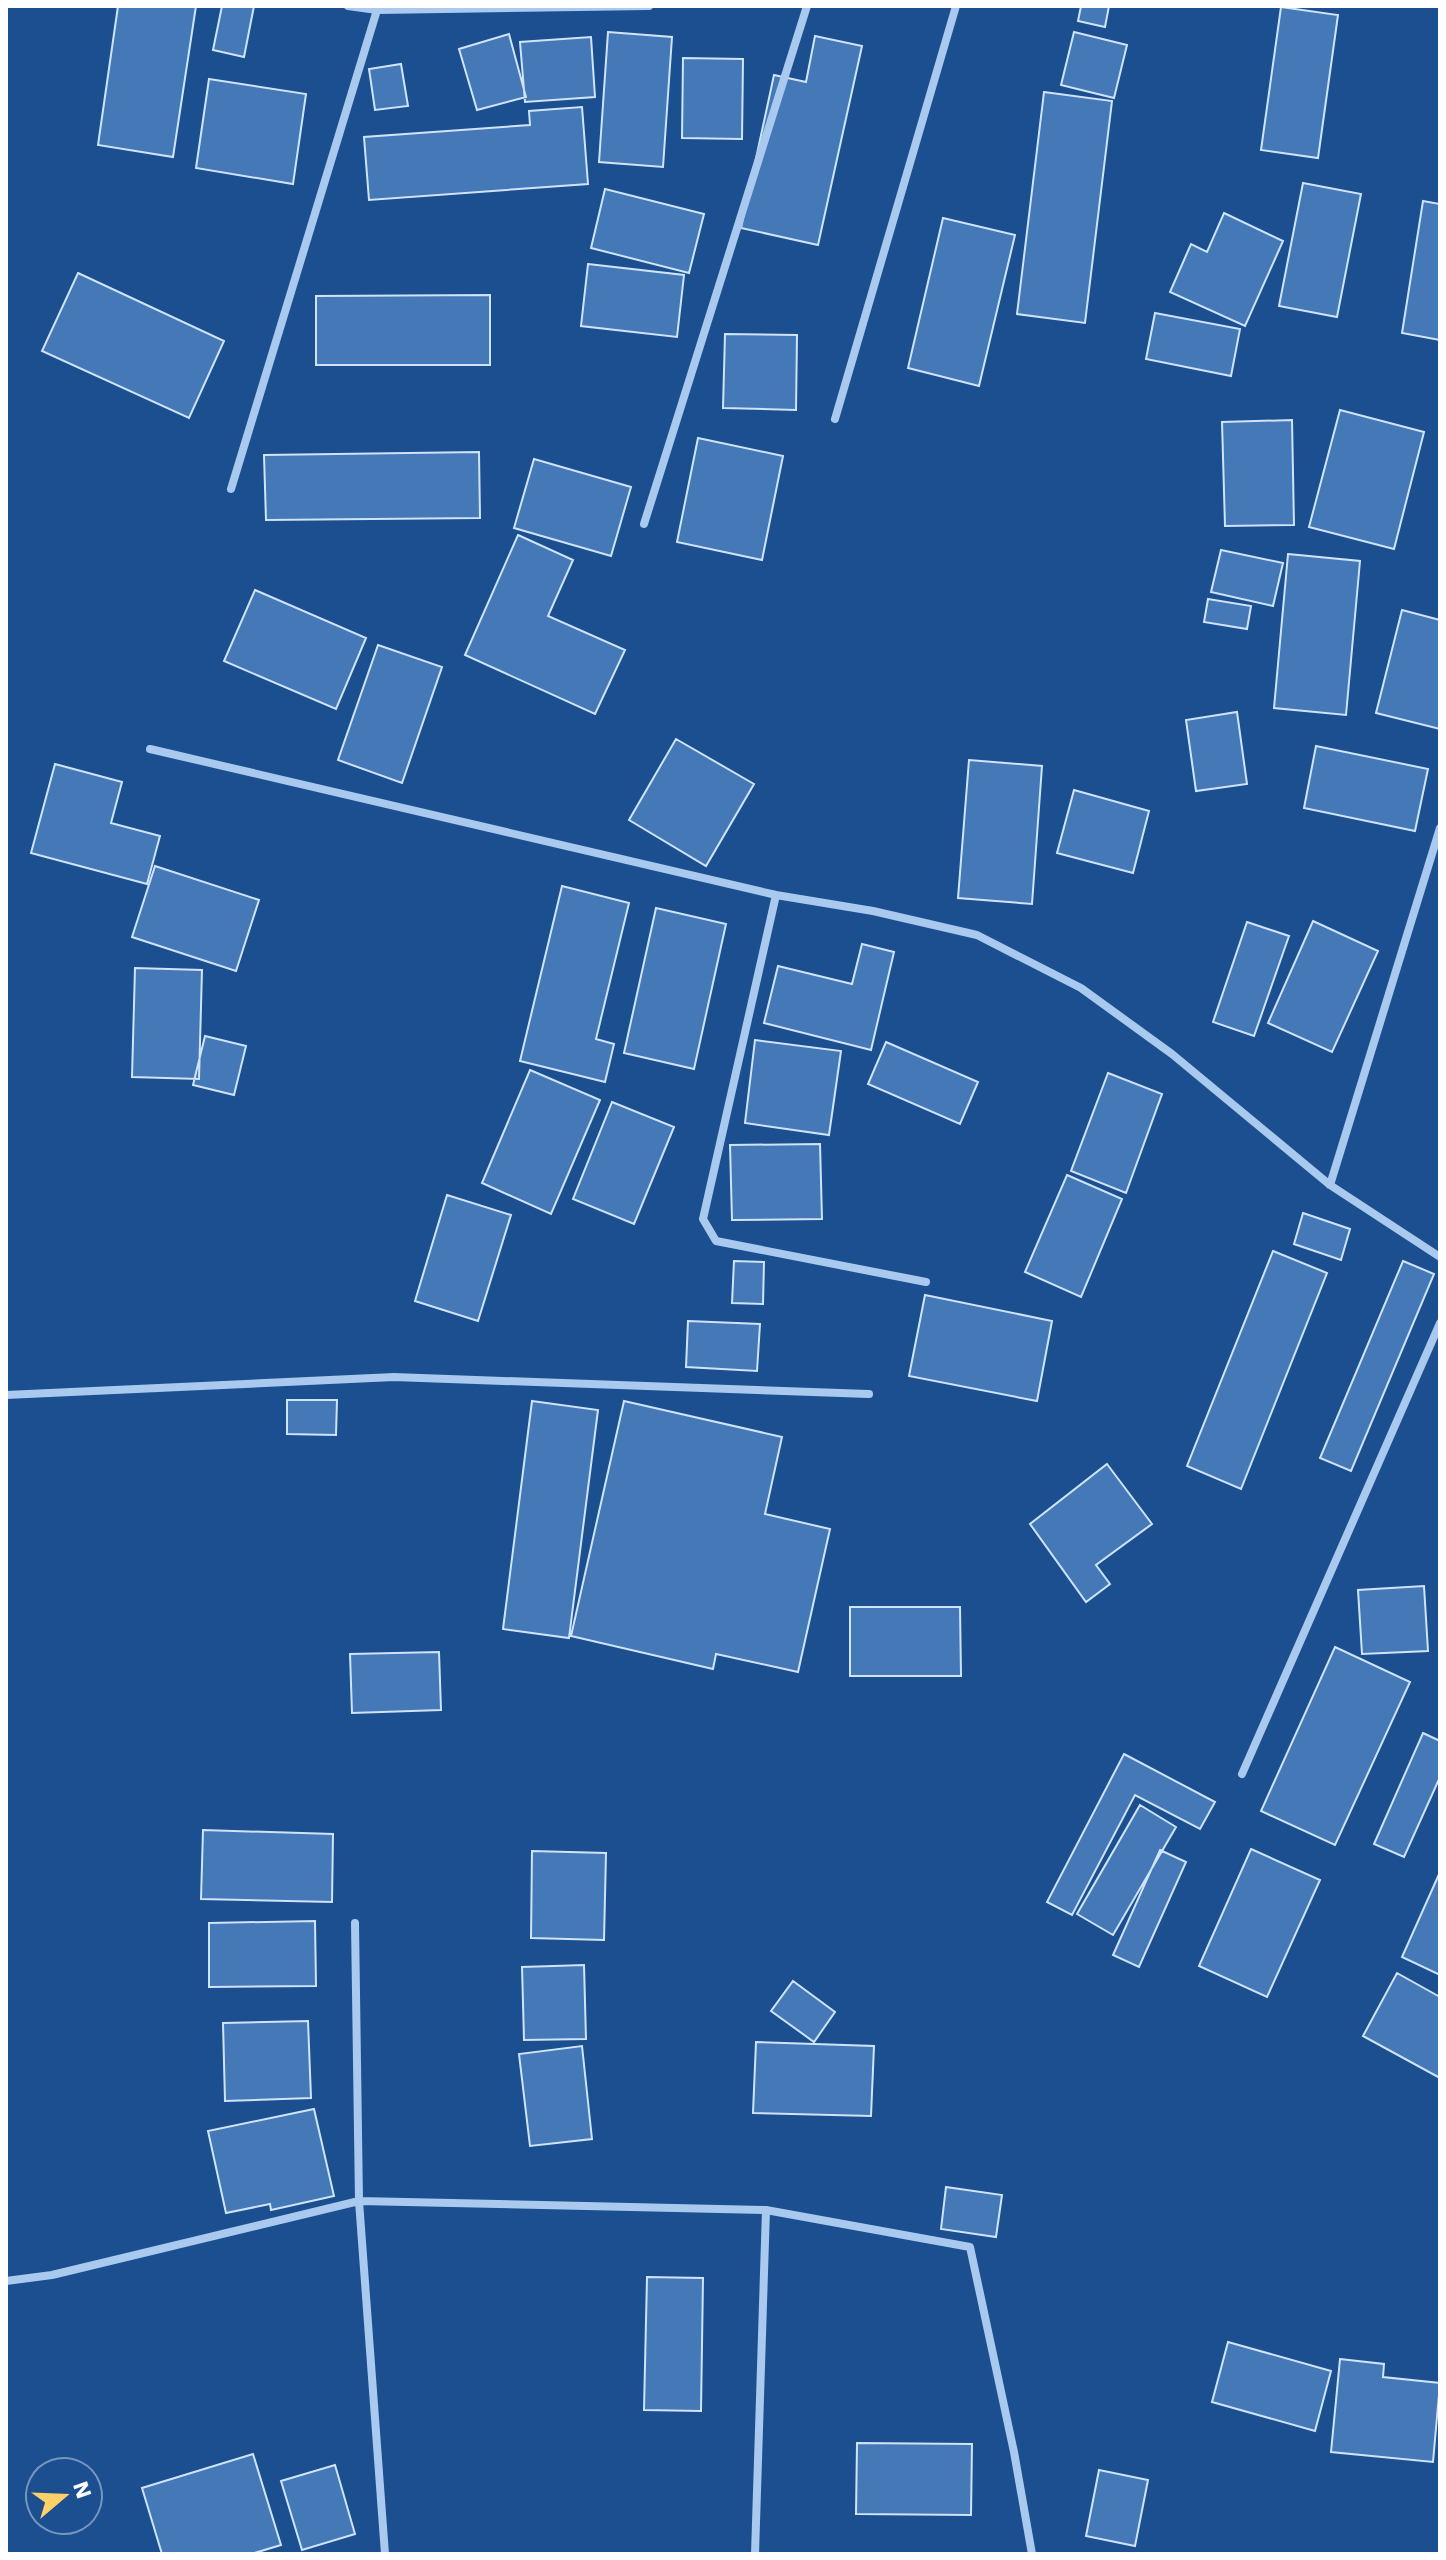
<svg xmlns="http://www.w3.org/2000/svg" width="1446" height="2560" font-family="'Work Sans',sans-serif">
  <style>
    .building { fill: #4478b7; stroke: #cfe3fa; stroke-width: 2 }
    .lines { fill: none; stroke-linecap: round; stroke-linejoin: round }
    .street { stroke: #a9c9ee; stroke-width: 8 }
  </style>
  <rect width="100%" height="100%" fill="#1b4f8f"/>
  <path class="building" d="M118 6H196L173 157 98 145Z
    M222 6H254L244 57 213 50Z
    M1081 6H1109L1105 27 1078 21Z
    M1281 7 1338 15 1318 158 1261 150Z
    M608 32 672 37 663 167 599 162Z
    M1074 32 1127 45 1114 98 1061 85Z
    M509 34 526 97 477 110 459 49Z
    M815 36 862 46 818 245 741 228 774 75 806 82Z
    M591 37 595 97 525 102 520 42Z
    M683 58 743 59 742 139 682 138Z
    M401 64 408 106 375 110 369 69Z
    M209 79 306 94 293 184 196 168Z
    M1044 92 1112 101 1085 323 1017 314Z
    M582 107 588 184 369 200 364 137 530 125 529 111Z
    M1303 183 1361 194 1337 317 1279 306Z
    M605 189 704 214 689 273 591 248Z
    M1423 201 1440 204V340L1402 333Z
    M1224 213 1283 241 1245 326 1170 292 1191 244 1207 252Z
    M943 218 1015 235 979 386 908 368Z
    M588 264 684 275 677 337 581 326Z
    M78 273 224 341 189 418 42 351Z
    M490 295V365H316V296Z
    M1155 313 1240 329 1231 376 1146 359Z
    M725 334 797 335 796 410 723 408Z
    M1340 410 1424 432 1394 549 1309 527Z
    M1292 420 1294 525 1225 526 1222 422Z
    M698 438 783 456 762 560 677 542Z
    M479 452 480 518 266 520 264 455Z
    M534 459 631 487 611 556 514 528Z
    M518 535 573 560 548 616 625 650 595 714 465 655Z
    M1221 550 1283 563 1273 606 1211 592Z
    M1288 554 1360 561 1346 715 1274 708Z
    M255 590 366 638 336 709 224 661Z
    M1208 599 1251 606 1247 629 1204 622Z
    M1402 610 1440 620V729L1376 713Z
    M378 645 442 667 402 783 338 760Z
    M1237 712 1247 784 1196 791 1186 720Z
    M676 739 754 784 706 866 629 820Z
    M1316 746 1428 769 1415 831 1304 808Z
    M969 760 1042 766 1032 904 958 898Z
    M55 764 122 782 111 823 160 836 147 884 31 853Z
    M1074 790 1149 811 1133 873 1057 853Z
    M155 866 259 900 236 971 132 937Z
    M562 886 629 903 596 1039 614 1044 605 1082 520 1061Z
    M656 908 726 924 694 1069 624 1053Z
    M1313 921 1378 951 1332 1052 1268 1023Z
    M1247 922 1289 936 1254 1036 1213 1022Z
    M862 944 894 952 871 1050 764 1023 778 966 852 984Z
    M135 968 202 970 199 1079 132 1077Z
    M205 1036 246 1046 234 1095 193 1085Z
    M755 1040 841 1051 829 1135 745 1123Z
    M886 1042 978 1082 960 1124 868 1084Z
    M530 1070 600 1100 551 1214 482 1183Z
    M1108 1073 1162 1094 1126 1193 1071 1171Z
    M612 1102 674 1127 634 1224 573 1199Z
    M820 1144 822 1219 732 1220 730 1145Z
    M1067 1175 1122 1199 1081 1297 1025 1272Z
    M447 1195 511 1215 478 1321 415 1301Z
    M1303 1213 1350 1229 1341 1260 1294 1244Z
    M1273 1251 1327 1273 1241 1489 1187 1466Z
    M734 1261 764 1262 763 1304 732 1303Z
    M1403 1261 1434 1274 1351 1471 1320 1458Z
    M925 1295 1052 1321 1037 1401 909 1376Z
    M688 1321 760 1324 757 1371 686 1367Z
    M287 1400H337L336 1435 287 1434Z
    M532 1401 598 1410 569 1638 503 1629Z
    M624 1401 782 1437 765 1514 830 1529 798 1672 716 1654 713 1669 571 1636Z
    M1107 1464 1152 1524 1096 1565 1110 1584 1086 1602 1030 1524Z
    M1424 1586 1428 1651 1362 1654 1358 1590Z
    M850 1607H960L961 1676H850Z
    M1335 1647 1410 1682 1335 1845 1261 1811Z
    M439 1652 441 1710 352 1713 350 1654Z
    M1423 1733 1440 1741V1777L1404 1857 1374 1844Z
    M1124 1754 1215 1802 1200 1829 1135 1795 1072 1915 1047 1902Z
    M1140 1805 1176 1827 1113 1935 1077 1914Z
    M203 1830 333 1834 332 1902 201 1899Z
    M1251 1849 1320 1880 1267 1997 1199 1966Z
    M1160 1850 1186 1862 1139 1967 1113 1955Z
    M532 1851 606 1853 604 1940 531 1938Z
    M1440 1872V1975L1402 1957Z
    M315 1921 316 1986 209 1987V1923Z
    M584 1965 586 2039 524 2040 522 1967Z
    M1397 1973 1440 1997V2078L1363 2036Z
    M793 1981 835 2012 814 2042 771 2011Z
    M308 2021 311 2098 225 2101 223 2023Z
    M756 2042 874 2046 871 2116 753 2113Z
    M582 2046 592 2139 530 2146 519 2054Z
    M314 2109 334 2196 271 2210 270 2204 226 2213 208 2131Z
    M946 2187 1002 2195 996 2237 941 2229Z
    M647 2277 703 2278 701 2411 644 2410Z
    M1228 2342 1331 2371 1315 2431 1212 2402Z
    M1340 2359 1384 2364 1383 2377 1440 2383 1433 2462 1331 2452Z
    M857 2443 972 2444 971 2515 856 2514Z
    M253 2454 281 2545 251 2554H162L142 2488Z
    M335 2465 355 2534 302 2550 281 2481Z
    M1099 2470 1148 2480 1135 2546 1086 2536Z"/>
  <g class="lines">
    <path class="street" d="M348 6 377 10 649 6
      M835 419 956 6
      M231 489 377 10
      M644 524 807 6
      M150 749 776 895 873 911 977 935 1081 988 1172 1054 1330 1185 1440 1257
      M776 895 703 1219 716 1241 926 1282
      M1330 1185 1440 828
      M6 1395 394 1377 869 1394
      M1242 1774 1440 1323
      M355 1923 359 2201 385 2554
      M6 2281 52 2275 359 2201 766 2210 970 2247 1014 2452 1032 2554
      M755 2554 766 2210"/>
  </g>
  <rect width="1446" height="2560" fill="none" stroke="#ffffff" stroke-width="16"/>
  <g transform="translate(64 2496) rotate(71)"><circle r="38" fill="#1b4f8f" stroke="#7695bc" stroke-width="2"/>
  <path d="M0-6L14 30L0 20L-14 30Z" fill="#ffd166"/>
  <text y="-12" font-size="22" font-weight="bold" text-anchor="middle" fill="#ffffff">N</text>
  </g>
</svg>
